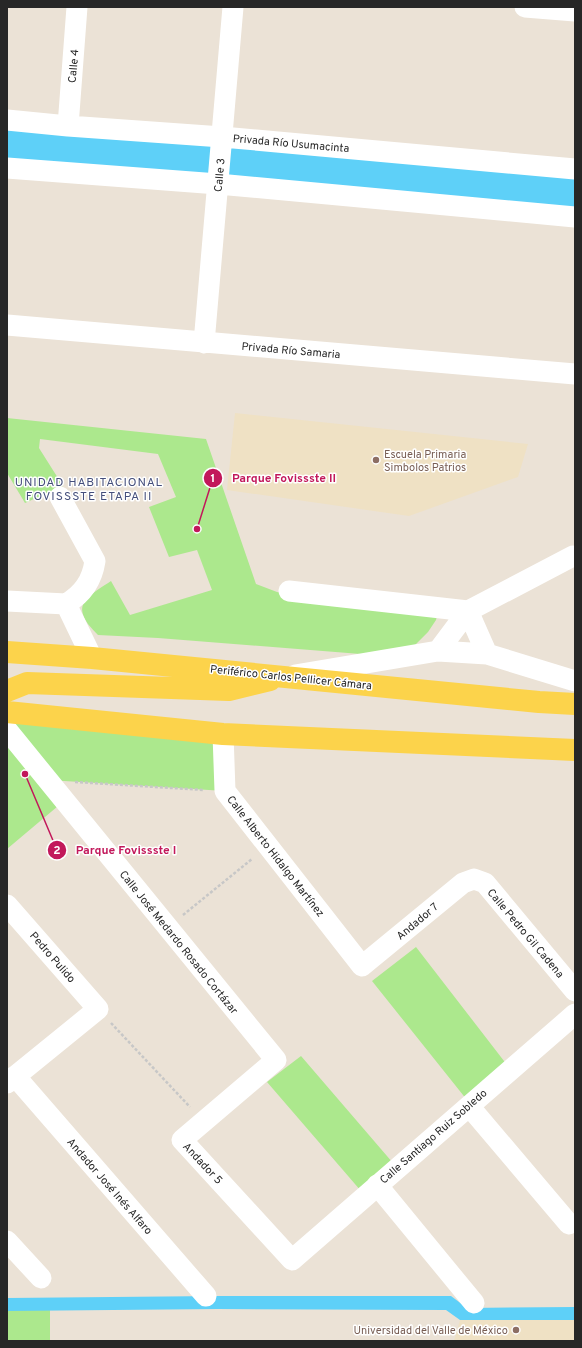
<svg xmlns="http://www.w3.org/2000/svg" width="582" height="1348" font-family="Overpass,sans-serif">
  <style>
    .education { fill: #efe1c4 }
    .green { fill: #ace88d }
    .water { fill: #5ed0f8 }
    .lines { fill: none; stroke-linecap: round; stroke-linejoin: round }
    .path { stroke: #c7c7c7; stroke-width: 2.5; stroke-dasharray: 3 2; stroke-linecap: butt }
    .minor { stroke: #fff; stroke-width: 21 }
    .major { stroke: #fcd34b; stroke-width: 22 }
    .education-dot { fill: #8d6e63; stroke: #fff; stroke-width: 1.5 }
    .labels { text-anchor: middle; stroke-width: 3; stroke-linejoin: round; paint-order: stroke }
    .street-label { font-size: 11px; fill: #272727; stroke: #fff }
    .education-label { font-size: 11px; fill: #785e54; stroke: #fff; text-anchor: start }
    .neighbourhood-label { font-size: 12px; letter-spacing: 1px; fill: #444e7b; stroke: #fff }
    .leader { fill: none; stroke: #c2185b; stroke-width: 1.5 }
    .callout-dot { fill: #c2185b; stroke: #fff; stroke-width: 1.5 }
    .mark-label { font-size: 12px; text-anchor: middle; font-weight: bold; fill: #fff }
    .callout-label { font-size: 12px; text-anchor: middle; font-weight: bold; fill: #c2185b; stroke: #fff; stroke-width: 3; stroke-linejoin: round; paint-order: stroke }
  </style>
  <rect width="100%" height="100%" fill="#ebe2d6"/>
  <path class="education" d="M235 413 528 444 518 477 409 516 227 490Z
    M460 1320H575V1341H454Z"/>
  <path class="green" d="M7 418 206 439 256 584 277 592 328 601 437 616 436 620 428 632 414 646 373 655 158 638 98 635C90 627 75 612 86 600 91 593 104 586 111 581L130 615 212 590 197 550 169 557 149 507 176 497 158 454 40 439 39 448 63 486 25 503 7 473Z
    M7 712 223 734 225 791 48 780 64 801 7 849Z
    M416 947 511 1070 467 1100 372 981Z
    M301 1056 393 1163 361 1191 267 1082Z
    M7 1310H50V1341H7Z"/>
  <path class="water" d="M7 120 575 169V217L7 168Z
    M217 1296H451L467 1308 575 1307V1320H460L446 1310 218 1309 7 1311V1298Z"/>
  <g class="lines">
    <path class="path" d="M75 782 204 790
      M183 915 252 859
      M111 1023 190 1107"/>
    <path class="minor" d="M525 7 575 11
      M7 120 68 126 222 137 575 169
      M68 126 77 7
      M7 168 218 184 575 217
      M7 325 575 374
      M204 343 233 7
      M60 497 95 561C92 581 83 594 66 604L92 658
      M289 591 468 611
      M7 601 66 604
      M468 611 487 654
      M438 651 468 611 573 556
      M295 675 438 651 487 654 575 681
      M7 730 276 1060 182 1140 292 1260 575 1014
      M223 734 225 791 362 966 463 883 474 879 485 883 575 991
      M7 905 98 1009 7 1083
      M15 1076 206 1296
      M469 1106 569 1224
      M377 1185 474 1303
      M7 1241 41 1278"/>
    <path class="major" d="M7 652 92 658 539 702 575 704
      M7 691 27 683 229 690 270 680
      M7 712 223 734 575 750"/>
  </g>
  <g class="education-dot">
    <circle cx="376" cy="460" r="4"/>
    <circle cx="516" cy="1330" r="4"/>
  </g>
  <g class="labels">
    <g class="street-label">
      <text transform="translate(73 66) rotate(-85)" y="4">Calle 4</text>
      <text transform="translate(291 143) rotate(5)" y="4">Privada Río Usumacinta</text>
      <text transform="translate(219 175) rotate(-85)" y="4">Calle 3</text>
      <text transform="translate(291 350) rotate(5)" y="4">Privada Río Samaria</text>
      <text transform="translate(291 677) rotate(6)" y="4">Periférico Carlos Pellicer Cámara</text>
      <text transform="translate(276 856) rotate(52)" y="4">Calle Alberto Hidalgo Martínez</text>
      <text transform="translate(417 921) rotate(-40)" y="4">Andador 7</text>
      <text transform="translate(526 933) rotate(50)" y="4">Calle Pedro Gil Cadena</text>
      <text transform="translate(179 942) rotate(51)" y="4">Calle José Medardo Rosado Cortázar</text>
      <text transform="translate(53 957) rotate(49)" y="4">Pedro Pulido</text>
      <text transform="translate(433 1136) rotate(-41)" y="4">Calle Santiago Ruiz Sobledo</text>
      <text transform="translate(203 1163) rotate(47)" y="4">Andador 5</text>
      <text transform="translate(110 1186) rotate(49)" y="4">Andador José Inés Alfaro</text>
    </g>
    <g class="education-label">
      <text x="384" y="458">Escuela Primaria<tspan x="384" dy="13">Simbolos Patrios</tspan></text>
      <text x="508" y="1334" text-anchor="end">Universidad del Valle de México</text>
    </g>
    <g class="neighbourhood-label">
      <text x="89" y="486">UNIDAD HABITACIONAL<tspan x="89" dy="14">FOVISSSTE ETAPA II</tspan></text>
    </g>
  </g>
  <path class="leader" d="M197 529L213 478M25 774L57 850"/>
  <g class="callout-dot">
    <circle cx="197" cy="529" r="4"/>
    <circle cx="25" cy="774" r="4"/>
    <circle cx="213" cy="478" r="10"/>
    <circle cx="57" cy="850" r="10"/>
  </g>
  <g class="mark-label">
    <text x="213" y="482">1</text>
    <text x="57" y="854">2</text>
  </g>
  <g class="callout-label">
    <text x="284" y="482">Parque Fovissste II</text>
    <text x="126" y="854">Parque Fovissste I</text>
  </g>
  <rect width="582" height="1348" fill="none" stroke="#272727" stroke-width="16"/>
</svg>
